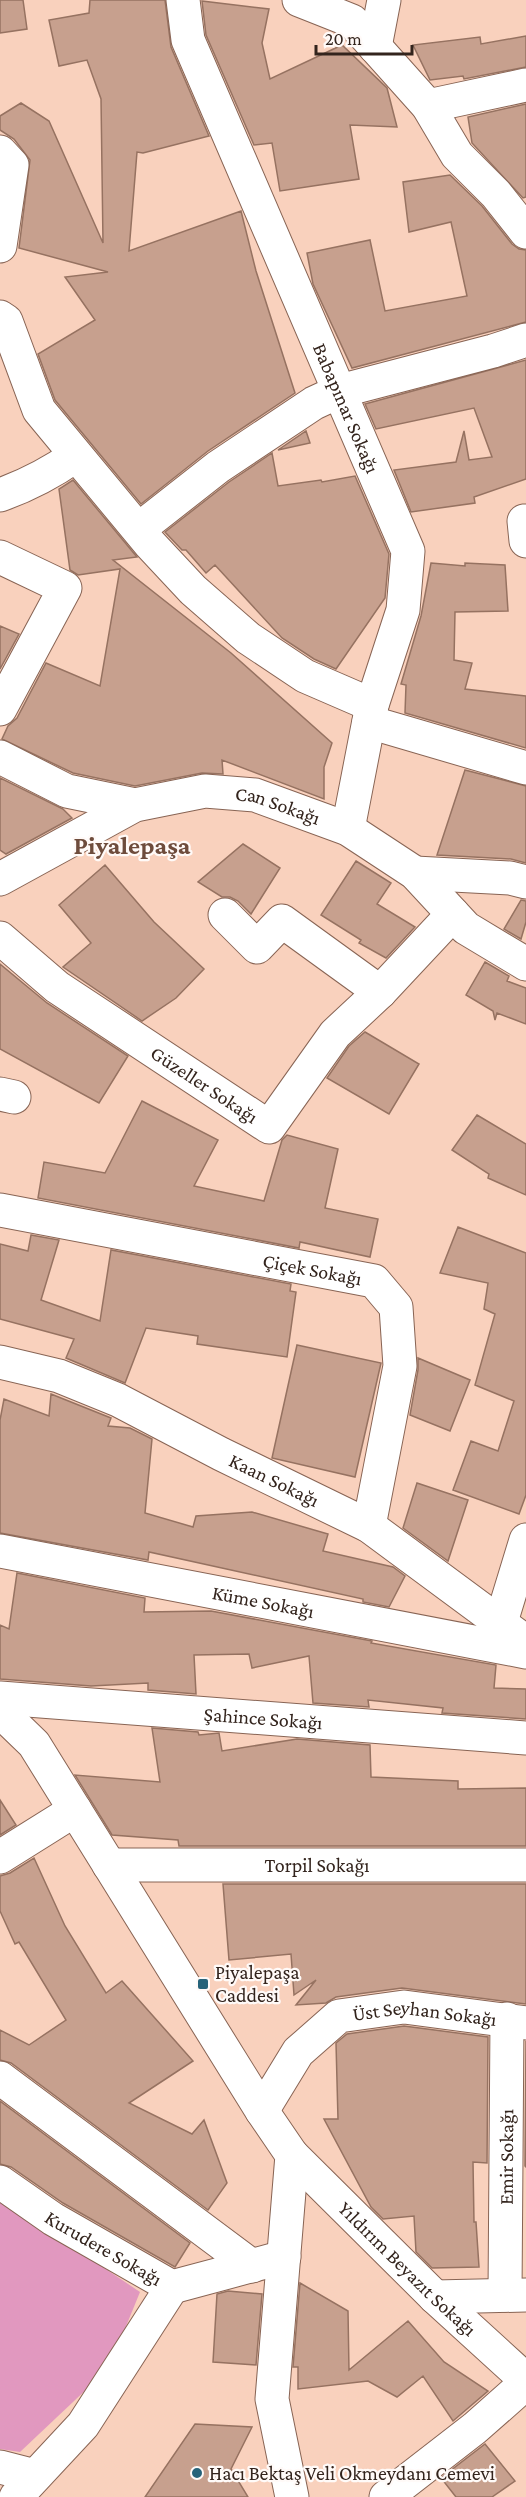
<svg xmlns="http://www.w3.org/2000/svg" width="526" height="2497" font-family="'Crimson Pro',serif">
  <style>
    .green { fill: #e198bf }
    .building { fill: #c7a08e; stroke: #967261; stroke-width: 1.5 }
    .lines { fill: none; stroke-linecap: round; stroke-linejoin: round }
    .minor-casing { stroke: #886454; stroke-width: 35 }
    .tertiary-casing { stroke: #886454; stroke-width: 35 }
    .minor { stroke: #fff; stroke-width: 33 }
    .tertiary { stroke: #fff; stroke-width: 33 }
    .poi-dot { fill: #26637a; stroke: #fffaf8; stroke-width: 2 }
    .labels { text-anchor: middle; stroke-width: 4.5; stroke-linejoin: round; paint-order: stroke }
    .street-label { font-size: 20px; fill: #33241d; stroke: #fffaf8 }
    .poi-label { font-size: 20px; fill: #33241d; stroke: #fffaf8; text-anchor: start }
    .district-label { font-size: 26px; font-weight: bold; fill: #6e4c3c; stroke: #fffaf8 }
  </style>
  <rect width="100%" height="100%" fill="#f9d1bd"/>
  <path class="green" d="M0 2198 140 2292 109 2368 20 2452 0 2449Z"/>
  <path class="building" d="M0 0H23L27 29 0 33Z
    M90 0H165L171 47 209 136 143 153 137 152 129 251 241 211 256 271 295 393 208 451 141 504 55 400 38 354 95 320 65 277 108 272 19 248 30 160 14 139 0 130V116L21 103 49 121 103 243 101 99 87 60 59 66 49 20 89 13Z
    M202 1 269 9 262 43 270 79 342 45 387 88 397 127 350 125 359 179 280 191 272 143 254 145 206 35Z
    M526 36V67L464 79 463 76 430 80 413 45 480 37 481 44Z
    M526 104V197L523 198 472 143 468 117Z
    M450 175 482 206 512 244 519 249 526 250V322L352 368 313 284 307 253 370 240 385 311 467 296 451 222 409 232 403 182Z
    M526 360V479L474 497 475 503 411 512 394 470 456 462 464 431 469 460 492 457 474 408 376 429 365 404Z
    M306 431 310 443 278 450Z
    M272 453 278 486 321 480 322 482 355 476 389 554 385 598 336 669 314 659 282 638 215 565 206 573 186 550H182L165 532 229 482Z
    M73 480 137 557 113 560 231 653 332 743 324 767V799L222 760 223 774 202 773 135 786 73 773 2 739 8 726 17 718 46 663 100 686 120 569 78 575 70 570 59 489Z
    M431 563 465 566V563L505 565 508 611 455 612 454 660 472 663 465 689 526 696V748L405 713 406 685 401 684 421 616Z
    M0 626 19 634 0 669Z
    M465 770 526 786V863L511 859 437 855Z
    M0 778 63 809 72 818 6 854 0 850Z
    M243 844 280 868 251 914 238 901 230 897H222L198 882Z
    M356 861 391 883 377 904 415 927 386 958 359 943 361 940 321 915Z
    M105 865 154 922 204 969 176 998 142 1021 63 967 91 943 59 905Z
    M521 900 526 901V922L521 939 504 929Z
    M485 962 509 976 507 981 526 988V1024L497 1013 495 1020 493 1011 466 995Z
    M0 964 47 1003 128 1056 99 1103 0 1049Z
    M365 1032 419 1064 389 1114 327 1078 349 1046Z
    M142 1101 218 1140 194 1186 264 1201 282 1140 287 1135 338 1149 325 1208 378 1219 370 1257 300 1242 299 1248 38 1198 44 1162 105 1173Z
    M477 1115 526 1144V1195L488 1178 489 1174 452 1150Z
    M458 1227 526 1253V1495L519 1514 453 1490 471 1441 498 1451 514 1401 475 1385 495 1314 484 1309 488 1283 440 1273Z
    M31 1235 59 1240 41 1300 100 1321 111 1250 291 1284 290 1291 296 1292 287 1357 197 1344 198 1336 146 1328 125 1383 66 1358 74 1339 0 1319V1244L28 1251Z
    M297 1345 381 1363 355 1477 272 1458Z
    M418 1358 470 1380 450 1431 410 1415 418 1370Z
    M51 1394 111 1418 108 1426 130 1428 152 1439 145 1513 193 1527 196 1516 252 1512 328 1534 323 1551 393 1567 405 1576 389 1607 363 1602V1599L149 1552 148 1560 0 1533V1420L4 1399 49 1416Z
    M417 1483 468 1500 448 1561 403 1528Z
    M17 1573 145 1598 144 1612 211 1611 372 1641 371 1643 496 1665 494 1688 526 1689V1719L442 1713 443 1708 368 1700 369 1707 313 1703 309 1656 252 1668 249 1654 194 1655 196 1694 148 1690V1683L91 1686 0 1679V1625L9 1629Z
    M152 1728 198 1732 199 1735 219 1733 222 1751 297 1739 370 1745 371 1777 458 1781V1789L526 1788V1846H179L178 1840 112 1835 75 1775 160 1782Z
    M0 1800 16 1825 0 1835Z
    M34 1858 65 1926 106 1993 122 1981 193 2061 129 2103 192 2134 204 2120 227 2183 208 2210 11 2063 0 2060V2030L29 2045 66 2020 19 1942 15 1944 0 1911V1876L10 1873Z
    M223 1884H526V2004L402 1988 336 1997 326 2003 296 2005 316 1980 294 1995 291 1954 229 1960Z
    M404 2026 488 2037 487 2163 473 2162 474 2222H476L479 2267 432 2268 416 2252 414 2216 383 2219 371 2207 324 2119H338L336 2043 347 2034Z
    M526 2041V2167L525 2166Z
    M0 2101 190 2243 175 2267 63 2203 11 2167 0 2164Z
    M300 2283 348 2311 349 2370 408 2321 444 2362 488 2391 453 2421 423 2376 397 2397 368 2381 298 2389V2367H293Z
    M228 2291 262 2294 256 2365 213 2362 217 2294Z
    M195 2424 252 2427 231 2469 248 2497H145Z
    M485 2444 515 2481 492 2497H456L441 2478Z"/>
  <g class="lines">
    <defs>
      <g id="minor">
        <path id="s1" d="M183 0 188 40 408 551 403 610 372 705 348 829"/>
        <path d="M299 0 352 21 428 106 457 155 496 194 526 232"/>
        <path d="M375 47 384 0"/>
        <path d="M428 106 526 85"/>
        <path d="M0 152 12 165 0 246"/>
        <path d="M0 317 6 321 39 410 150 544 193 590 248 638 305 676 372 705"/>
        <path d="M0 495C28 485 51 473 75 456"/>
        <path d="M524 521 526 541"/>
        <path d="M139 529 218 467 314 403 340 391 493 351 526 340"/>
        <path d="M0 557 65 588 0 709"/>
        <path d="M369 722 526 768"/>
        <path d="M0 757 67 791 135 805"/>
        <path d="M415 873 510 878 526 882"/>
        <path id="s2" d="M0 879 135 805 205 791 255 795 348 829 415 873 466 928 526 964"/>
        <path d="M225 915 257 947 282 921 380 992"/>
        <path id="s3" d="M0 938 57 987 269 1127 335 1034 380 992 453 914"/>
        <path d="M0 1094 14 1097"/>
        <path id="s4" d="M0 1210 374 1281 396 1307 400 1366 369 1526"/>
        <path id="s5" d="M0 1362 59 1376 118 1400 221 1454 369 1526 526 1642"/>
        <path id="s6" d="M0 1551 526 1652"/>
        <path d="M501 1622 526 1540"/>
        <path id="s7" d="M0 1698 526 1738"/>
        <path d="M0 1857 75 1810"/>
        <path id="s8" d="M109 1865H526"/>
        <path d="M0 2078 252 2266"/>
        <path id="s9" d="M262 2111 298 2052 339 2016 404 2007 526 2023"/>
        <path id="s10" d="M0 2182 53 2219 172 2287 284 2257"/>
        <path id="s11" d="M505 2295 507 2019"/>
        <path d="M435 2297 526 2295"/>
        <path d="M0 2467 35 2476"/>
        <path d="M16 2497 83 2425 172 2287"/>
        <path d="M386 2497 475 2428 526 2383"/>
      </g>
      <g id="tertiary">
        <path d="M0 1711 34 1744 262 2111 292 2155 272 2399 292 2497"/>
        <path id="s12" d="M292 2155 435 2297 526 2380"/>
      </g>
    </defs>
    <use href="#minor" class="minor-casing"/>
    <use href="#tertiary" class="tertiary-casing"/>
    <use href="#minor" class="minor"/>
    <use href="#tertiary" class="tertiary"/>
  </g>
  <g class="poi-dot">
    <rect x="197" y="1978" width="12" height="12" rx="3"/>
    <circle cx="197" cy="2473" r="6"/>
  </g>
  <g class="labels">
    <g class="street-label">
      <text dy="7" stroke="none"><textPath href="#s1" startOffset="441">Babapınar Sokağı</textPath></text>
      <text dy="7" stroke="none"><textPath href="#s2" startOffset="300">Can Sokağı</textPath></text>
      <text dy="7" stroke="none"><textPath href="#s3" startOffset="252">Güzeller Sokağı</textPath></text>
      <text dy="7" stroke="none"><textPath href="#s4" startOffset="318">Çiçek Sokağı</textPath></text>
      <text dy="7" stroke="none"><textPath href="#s5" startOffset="300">Kaan Sokağı</textPath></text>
      <text dy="7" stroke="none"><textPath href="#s6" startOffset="268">Küme Sokağı</textPath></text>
      <text dy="7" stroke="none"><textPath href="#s7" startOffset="264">Şahince Sokağı</textPath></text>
      <text dy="7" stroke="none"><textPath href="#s8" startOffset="208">Torpil Sokağı</textPath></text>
      <text dy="7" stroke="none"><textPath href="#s9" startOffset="210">Üst Seyhan Sokağı</textPath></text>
      <text dy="7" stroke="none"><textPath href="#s11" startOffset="138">Emir Sokağı</textPath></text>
      <text dy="7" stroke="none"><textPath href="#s10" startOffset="123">Kurudere Sokağı</textPath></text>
      <text dy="7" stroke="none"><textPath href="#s12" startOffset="162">Yıldırım Beyazıt Sokağı</textPath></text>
    </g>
    <g class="poi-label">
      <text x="215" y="1979">Piyalepaşa<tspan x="215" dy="23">Caddesi</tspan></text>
      <text x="209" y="2480">Hacı Bektaş Veli Okmeydanı Cemevi</text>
    </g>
    <g class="district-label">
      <text x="132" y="854">Piyalepaşa</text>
    </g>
  </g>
  <path d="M316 45v9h96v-9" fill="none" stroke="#33241d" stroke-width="3"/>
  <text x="325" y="45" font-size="18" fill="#33241d" stroke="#fffaf8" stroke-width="4.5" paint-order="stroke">20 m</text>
</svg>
